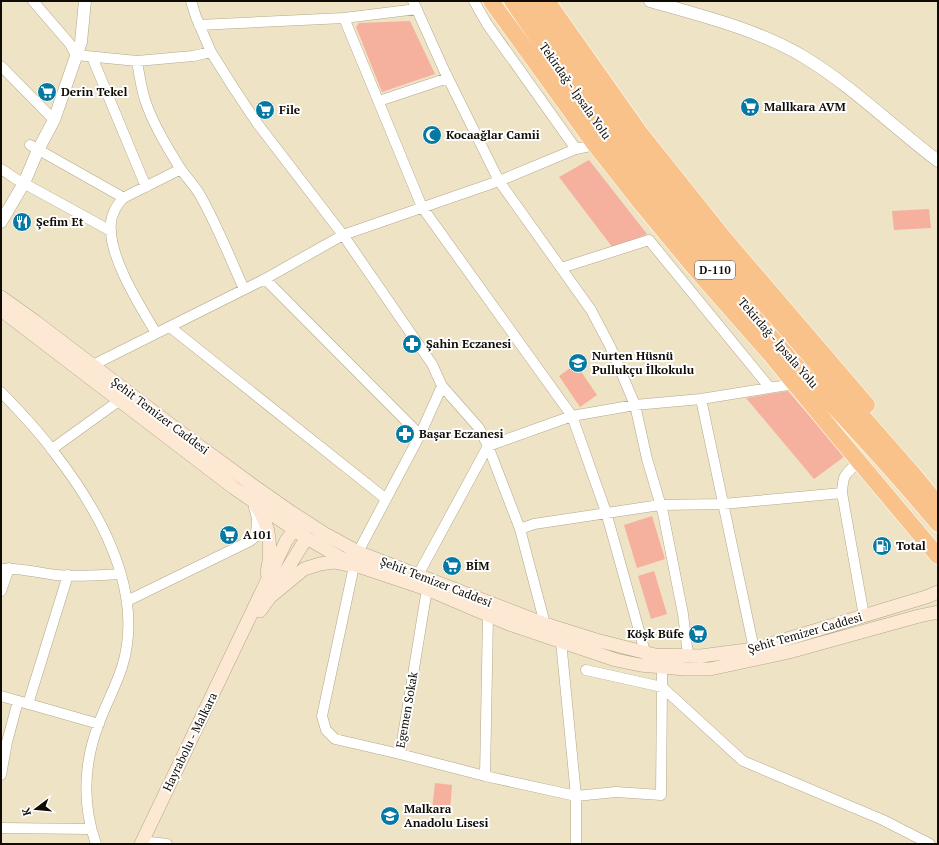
<svg xmlns="http://www.w3.org/2000/svg" width="939" height="845" font-family="'PT Serif',serif">
  <style>
    .green { fill: #f5b09e }
    .lines { fill: none; stroke-linecap: round; stroke-linejoin: round }
    .minor-casing { stroke: #b2a88b; stroke-width: 11 }
    .tertiary-casing { stroke: #b2a88b; stroke-width: 13 }
    .secondary-casing { stroke: #b2a88b; stroke-width: 14 }
    .trunk-casing { stroke: #fff; stroke-width: 17 }
    .minor { stroke: #fff; stroke-width: 10 }
    .tertiary { stroke: #fff; stroke-width: 12 }
    .secondary { stroke: #fde8d4; stroke-width: 13 }
    .trunk { stroke: #fac28b; stroke-width: 16 }
    .labels { text-anchor: middle; stroke-width: 4; stroke-linejoin: round; paint-order: stroke }
    .shield { fill: #fff; stroke: #58554f; stroke-width: 1 }
    .shield-label { font-size: 11px; font-weight: bold; fill: #100c04 }
    .street-label { font-size: 12px; fill: #100c04; stroke: #fff }
    .poi-label { font-size: 12px; font-weight: bold; fill: #100c04; stroke: #fff; text-anchor: start }
  </style>
  <rect width="100%" height="100%" fill="#eee3c4"/>
  <path class="green" d="M410 21 435 74 382 92 356 27 359 23Z
    M589 160 647 234 613 248 559 177Z
    M929 209 931 228 894 230 892 211Z
    M576 364 597 395 580 407 559 376Z
    M788 391 845 456 814 479 746 398Z
    M652 516 665 559 637 568 624 525Z
    M654 571 667 614 651 619 638 576Z
    M435 783 452 785 450 812 432 810Z"/>
  <g class="lines">
    <defs>
      <path id="minor" d="M33 1 70 44 76 55 137 61 193 56 211 52
        M191 1 196 17 211 52 233 87 257 123 343 235 432 364 442 386 479 428 488 446 520 529 545 624
        M413 1 444 70 499 181 591 310 610 346 635 405 647 459 663 513 683 614 688 655
        M474 1 487 24 576 149
        M344 18 417 9
        M199 25 344 18 422 207 572 416 606 512 645 652
        M92 57 146 187
        M137 61C139 74 141 87 145 100 153 124 167 147 180 168 186 177 194 185 200 195 217 225 230 258 244 289
        M1 66 54 120
        M379 101 448 78
        M30 145 124 198
        M1 169 16 179 111 231
        M561 268 649 240 770 388
        M265 279 420 435
        M170 327 386 499
        M156 333C140 306 107 255 111 222 112 213 117 205 123 198L181 169
        M93 365 265 279 343 235 499 181 576 149 595 145
        M1 392C19 411 38 430 53 451 99 510 146 590 122 667 116 686 106 704 99 723 84 762 82 804 96 844
        M701 399 754 649
        M52 449 120 400
        M859 462C845 474 843 474 842 493L864 616
        M520 529 534 524 660 505 723 504 842 493
        M358 552 420 435 442 386
        M354 566 322 716 326 730 335 739 400 754 427 589
        M1 569C19 567 38 573 56 575 78 577 99 575 121 574
        M418 575 488 446 572 416 635 405 701 399 794 384
        M1 591 9 568
        M127 601 250 541 256 536 257 518 254 507
        M662 668V687L743 761 883 820 930 844
        M1 696 99 724
        M28 704 68 575
        M396 753 485 776 488 616
        M1 775 7 742 18 701
        M485 776 576 796 561 641
        M1 828 91 829
        M142 841 167 844
        M576 844V796L616 792 661 795 662 687 586 670"/>
      <path id="tertiary" d="M650 1C702 16 757 29 804 57 852 86 893 127 938 161
        M1 222 24 183 38 150 54 120 81 42 85 1"/>
      <path id="secondary" d="M1 297 36 322 175 428 251 484 291 512 325 534 358 552 545 624 596 640 655 655 701 656 754 649 926 597 938 592
        M1 310 234 488 305 537 341 558 358 566 427 589 509 624 616 660 640 665 685 669H710L789 652 919 616 938 612
        M256 506C271 525 272 549 267 573
        M275 589 304 542V529
        M260 611 270 597 304 569 320 564 334 562 348 565
        M141 844 286 541 291 534 304 529"/>
      <path id="trunk" d="M491 1 595 145 643 206 696 270 769 353 839 438 938 556
        M512 1C571 87 631 171 698 251 729 288 761 326 793 362 842 416 892 468 938 524
        M530 1 575 68 668 192 710 242 914 475 938 504
        M547 1 641 134 724 238 867 405"/>
    </defs>
    <use href="#minor" class="minor-casing"/>
    <use href="#tertiary" class="tertiary-casing"/>
    <use href="#secondary" class="secondary-casing"/>
    <use href="#trunk" class="trunk-casing"/>
    <use href="#minor" class="minor"/>
    <use href="#tertiary" class="tertiary"/>
    <use href="#secondary" class="secondary"/>
    <use href="#trunk" class="trunk"/>
  </g>
  <defs>
    <symbol id="supermarket-disc" viewBox="-11 -11 22 22"><circle r="9.5" fill="#0579a2" stroke="#fff"/><path d="M-6-5.5h2.5l.6 2H6L4.5 2H-2.5L-4.4-4H-6ZM-1.5 3.2a1.3 1.3 0 1 0 .1 0ZM3 3.2a1.3 1.3 0 1 0 .1 0Z" fill="#fff"/></symbol>
    <symbol id="mosque-disc" viewBox="-11 -11 22 22"><circle r="9.5" fill="#0579a2" stroke="#fff"/><path d="M3.5-4.9A6 6 0 1 0 3.5 4.9A5 5 0 1 1 3.5-4.9Z" fill="#fff"/></symbol>
    <symbol id="restaurant-disc" viewBox="-11 -11 22 22"><circle r="9.5" fill="#0579a2" stroke="#fff"/><path d="M-5-6h1v4h1v-4h1v4h1v-4h1v5L-1.5 .5V6h-2V.5L-5-1ZM5-6V6H3V1.5H1.5Q1.5-4 5-6Z" fill="#fff"/></symbol>
    <symbol id="pharmacy-disc" viewBox="-11 -11 22 22"><circle r="9.5" fill="#0579a2" stroke="#fff"/><path d="M-2-6h4v4h4v4h-4v4h-4v-4h-4v-4h4Z" fill="#fff"/></symbol>
    <symbol id="school-disc" viewBox="-11 -11 22 22"><circle r="9.5" fill="#0579a2" stroke="#fff"/><path d="M0-5L7-2L0 1L-7-2ZM-4 1L0 2.5L4 1V4Q0 6-4 4Z" fill="#fff"/></symbol>
    <symbol id="fuel-disc" viewBox="-11 -11 22 22"><circle r="9.5" fill="#0579a2" stroke="#fff"/><path d="M-5.5-6h7V0h2V4h1.3V-2.5L3-4.5l.8-.8L6-3V5H2.5V1h-1V6h-7ZM-4.2-4.7v3.2H.2V-4.7Z" fill="#fff"/></symbol>
  </defs>
  <g fill-rule="evenodd">
    <use href="#supermarket-disc" x="36" y="81" width="22" height="22"/>
    <use href="#supermarket-disc" x="739" y="96" width="22" height="22"/>
    <use href="#supermarket-disc" x="254" y="99" width="22" height="22"/>
    <use href="#mosque-disc" x="421" y="124" width="22" height="22"/>
    <use href="#restaurant-disc" x="11" y="211" width="22" height="22"/>
    <use href="#pharmacy-disc" x="401" y="333" width="22" height="22"/>
    <use href="#school-disc" x="567" y="352" width="22" height="22"/>
    <use href="#pharmacy-disc" x="394" y="423" width="22" height="22"/>
    <use href="#supermarket-disc" x="218" y="524" width="22" height="22"/>
    <use href="#fuel-disc" x="871" y="535" width="22" height="22"/>
    <use href="#supermarket-disc" x="441" y="555" width="22" height="22"/>
    <use href="#supermarket-disc" x="687" y="623" width="22" height="22"/>
    <use href="#school-disc" x="379" y="805" width="22" height="22"/>
  </g>
  <g class="labels">
    <rect class="shield" x="695" y="261" width="40" height="18" rx="3"/>
    <g class="shield-label">
      <text x="715" y="274">D-110</text>
    </g>
    <g class="street-label">
      <text transform="translate(575 91) rotate(55)" y="4">Tekirdağ - İpsala Yolu</text>
      <text transform="translate(778 343) rotate(49)" y="4">Tekirdağ - İpsala Yolu</text>
      <text transform="translate(160 416) rotate(37)" y="4">Şehit Temizer Caddesi</text>
      <text transform="translate(436 582) rotate(21)" y="4">Şehit Temizer Caddesi</text>
      <text transform="translate(805 633) rotate(-16)" y="4">Şehit Temizer Caddesi</text>
      <text transform="translate(407 710) rotate(-80)" y="4">Egemen Sokak</text>
      <text transform="translate(190 742) rotate(-64)" y="4">Hayrabolu - Malkara</text>
    </g>
    <g class="poi-label">
      <text x="61" y="96">Derin Tekel</text>
      <text x="764" y="111">Mallkara AVM</text>
      <text x="279" y="114">File</text>
      <text x="446" y="139">Kocaağlar Camii</text>
      <text x="36" y="226">Şefim Et</text>
      <text x="426" y="348">Şahin Eczanesi</text>
      <text x="592" y="360">Nurten Hüsnü<tspan x="592" dy="14">Pullukçu İlkokulu</tspan></text>
      <text x="419" y="438">Başar Eczanesi</text>
      <text x="243" y="539">A101</text>
      <text x="896" y="550">Total</text>
      <text x="466" y="570">BİM</text>
      <text x="684" y="638" text-anchor="end">Köşk Büfe</text>
      <text x="404" y="813">Malkara<tspan x="404" dy="14">Anadolu Lisesi</tspan></text>
    </g>
  </g>
  <rect width="939" height="845" fill="none" stroke="#100c04" stroke-width="4"/>
  <g transform="translate(36 809) rotate(254)" stroke="#ffffff" stroke-width="3" paint-order="stroke">
  <path d="M0-3L7 15L0 10L-7 15Z" fill="#100c04"/>
  <text y="-6" font-size="11" font-weight="bold" text-anchor="middle" fill="#100c04">K</text>
  </g>
</svg>
